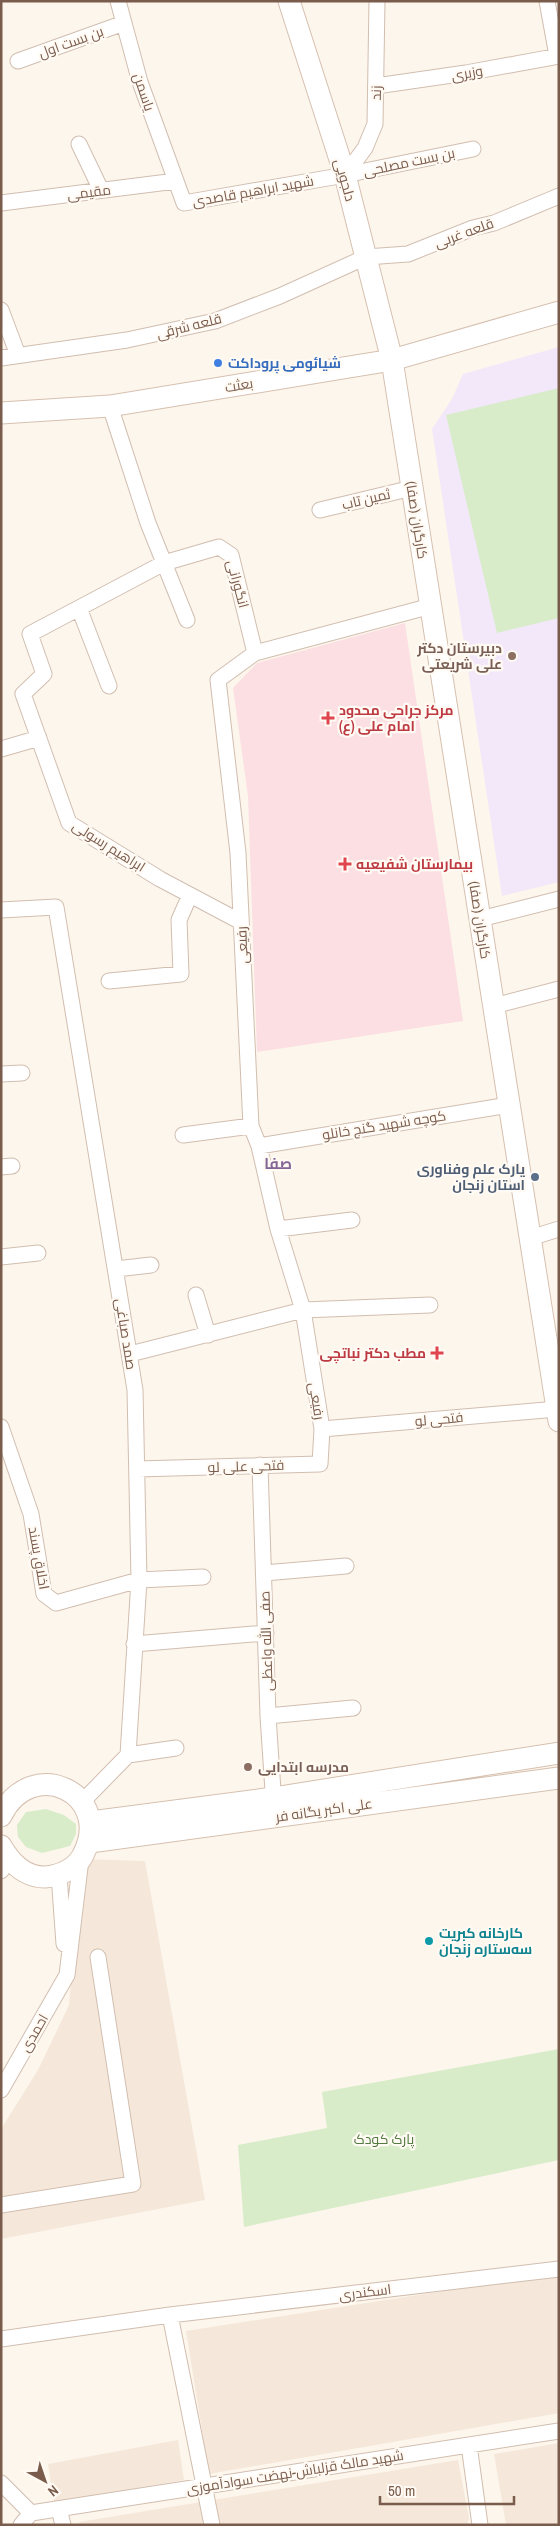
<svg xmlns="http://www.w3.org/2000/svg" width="560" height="2526" font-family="'Archivo Narrow',Cairo,sans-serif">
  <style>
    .residential { fill: #f5e8da }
    .education { fill: #f3e8fa }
    .medical { fill: #fbdfe3 }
    .green { fill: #d8ecc9 }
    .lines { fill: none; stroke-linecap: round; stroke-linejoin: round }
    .street-casing { stroke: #d1beb0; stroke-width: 17 }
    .secondary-casing { stroke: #d6c0b0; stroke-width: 23 }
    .street { stroke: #fff; stroke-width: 15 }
    .secondary { stroke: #fff; stroke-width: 21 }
    .shop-dot { fill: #3f7fe0; stroke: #fffaf3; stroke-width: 2 }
    .education-dot { fill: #8d6e63; stroke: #fffaf3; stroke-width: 2 }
    .health-dot { fill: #e0444e; stroke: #fffaf3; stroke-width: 2 }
    .service-dot { fill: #5c6f8a; stroke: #fffaf3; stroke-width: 2 }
    .culture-dot { fill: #0f9aa8; stroke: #fffaf3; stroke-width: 2 }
    .labels { text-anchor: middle; stroke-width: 4.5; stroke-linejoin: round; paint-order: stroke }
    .street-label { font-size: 14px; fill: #7a5c4d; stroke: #fffaf3 }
    .shop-label { font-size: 14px; font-weight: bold; fill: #366cbe; stroke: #fffaf3; text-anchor: start }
    .education-label { font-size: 14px; font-weight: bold; fill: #785e54; stroke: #fffaf3; text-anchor: end }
    .health-label { font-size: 14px; font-weight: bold; fill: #be3a42; stroke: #fffaf3; text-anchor: start }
    .service-label { font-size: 14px; font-weight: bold; fill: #4e5e75; stroke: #fffaf3; text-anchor: end }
    .culture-label { font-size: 14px; font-weight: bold; fill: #0d838f; stroke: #fffaf3; text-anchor: start }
    .park-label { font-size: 14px; fill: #537a41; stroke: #fffaf3 }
    .neighbourhood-label { font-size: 15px; font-weight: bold; fill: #846695; stroke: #fffaf3 }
  </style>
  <rect width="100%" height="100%" fill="#fdf6ec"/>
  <path class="residential" d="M81 1859 145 1861 205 2200 1 2239V2129L38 2070 69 2005Z
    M559 2273V2413L209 2474 186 2331Z
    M178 2440 184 2480 54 2503 48 2464Z
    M559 2443V2525H506L494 2454Z
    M458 2460 469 2518 467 2525H80L79 2522Z"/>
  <path class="education" d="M559 347V882L502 896 432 429 452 399 463 374Z"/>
  <path class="medical" d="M405 623 463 1021 257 1052 248 796 233 688 257 663Z"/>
  <path class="green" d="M559 388V618L497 633 446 415Z
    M46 1809 64 1815 76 1824V1834L70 1846 42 1853 26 1847 18 1837 17 1825 26 1812Z
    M559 2049V2160L244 2227 238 2145 327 2128 322 2092Z"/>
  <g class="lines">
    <defs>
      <path id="street" d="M118 1 140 82 184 203 345 175 473 149
        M547 1 557 56
        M18 61 124 23
        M376 86 466 73 559 56
        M79 144 101 190
        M345 175 365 148 375 124 377 1
        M1 203 176 181
        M1 310 18 355
        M1 358 127 340 215 321 280 296 366 257 408 254 473 228 494 223 559 196
        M110 406 148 523 187 620
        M320 510 412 488
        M79 608 109 686
        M1 749 39 738
        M1 910 56 907 135 1390 139 1580 128 1755 82 1802
        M480 919 559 899
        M241 922 160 879 69 823 23 694 44 674 30 634 164 563 219 547 231 555 255 653
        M109 981 181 974 179 920 190 895
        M494 1006 559 989
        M1 1074 22 1073
        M183 1135 251 1126
        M259 1146 509 1105
        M1 1167 12 1166
        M278 1229 352 1220
        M530 1238 559 1229
        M1 1257 38 1253
        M116 1269 151 1265
        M196 1295 208 1335
        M130 1354 303 1310 430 1305
        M1 1427 31 1514 44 1594 56 1603 139 1580 203 1577
        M322 1429 557 1409
        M260 1465 268 1716 274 1806
        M137 1469 320 1464 322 1429 303 1310 278 1229 259 1146 251 1126 238 853 218 680 255 653 431 606
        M264 1573 346 1566
        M134 1644 266 1633
        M268 1716 353 1708
        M128 1755 176 1748
        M1 1871 9 1859
        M59 1875 64 1944
        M1 2090 67 1975 81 1859
        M1 2205 133 2184 98 1957
        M1 2339 170 2315
        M469 2445 480 2525
        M1 2483 31 2513
        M59 2509 63 2525
        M31 2513 559 2431
        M21 2525 31 2513
        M212 2525 170 2315 559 2269"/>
      <path id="secondary" d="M289 1 345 175 392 360 559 1421
        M1 413 110 406 392 360 559 312
        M1 1816C31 1754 115 1793 83 1855 77 1868 60 1876 45 1877 24 1877 11 1863 1 1846
        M91 1822 273 1798 559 1753
        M90 1842 559 1778"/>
    </defs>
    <use href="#street" class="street-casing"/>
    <use href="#secondary" class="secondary-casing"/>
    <use href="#street" class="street"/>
    <use href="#secondary" class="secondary"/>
  </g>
  <circle class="shop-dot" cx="218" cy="363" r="5"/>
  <g class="education-dot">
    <circle cx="512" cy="656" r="5"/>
    <circle cx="248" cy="1767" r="5"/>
  </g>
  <g class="health-dot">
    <path d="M325.5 710.5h5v5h5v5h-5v5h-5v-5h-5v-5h5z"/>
    <path d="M342.5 856.5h5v5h5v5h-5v5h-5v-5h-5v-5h5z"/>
    <path d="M434.5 1345.5h5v5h5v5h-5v5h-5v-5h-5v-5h5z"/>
  </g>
  <circle class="service-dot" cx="535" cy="1177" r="5"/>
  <circle class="culture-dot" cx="429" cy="1941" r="5"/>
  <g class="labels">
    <g class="street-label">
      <text transform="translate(71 42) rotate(-20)" y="5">بن بست اول</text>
      <text transform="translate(467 73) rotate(-10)" y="5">وزیری</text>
      <text transform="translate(144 92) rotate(71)" y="5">یاسمن</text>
      <text transform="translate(376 93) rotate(-89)" y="5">زند</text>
      <text transform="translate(409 162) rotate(-12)" y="5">بن بست مصلحی</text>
      <text transform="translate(345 180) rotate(74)" y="5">دلجویی</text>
      <text transform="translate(253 191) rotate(-10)" y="5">شهید ابراهیم قاصدی</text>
      <text transform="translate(89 192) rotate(-7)" y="5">مقیمی</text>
      <text transform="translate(464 233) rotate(-20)" y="5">قلعه غربی</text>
      <text transform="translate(189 326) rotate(-14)" y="5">قلعه شرقی</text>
      <text transform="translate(239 385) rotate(-9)" y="5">بعثت</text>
      <text transform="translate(366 499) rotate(-13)" y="5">ثمین تاب</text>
      <text transform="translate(417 520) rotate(81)" y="5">کارگران (صفا)</text>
      <text transform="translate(238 584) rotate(75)" y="5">انگورانی</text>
      <text transform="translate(109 846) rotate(32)" y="5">ابراهیم رسولی</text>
      <text transform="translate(480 920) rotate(81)" y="5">کارگران (صفا)</text>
      <text transform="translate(242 945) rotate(-93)" y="5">رفیعی</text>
      <text transform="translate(384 1125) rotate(-9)" y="5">کوچه شهید گنج خانلو</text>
      <text transform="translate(126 1334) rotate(81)" y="5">صمد صباغی</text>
      <text transform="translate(317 1401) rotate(81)" y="5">رفیعی</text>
      <text transform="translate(439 1419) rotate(-5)" y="5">فتحی لو</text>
      <text transform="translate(246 1466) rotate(-2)" y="5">فتحی علی لو</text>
      <text transform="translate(39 1558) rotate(80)" y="5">اخلاق پسند</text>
      <text transform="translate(266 1641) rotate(-92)" y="5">صفی الله واعظی</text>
      <text transform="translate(324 1810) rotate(-8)" y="5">علی اکبر یگانه فر</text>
      <text transform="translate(34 2033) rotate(-60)" y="5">احمدی</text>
      <text transform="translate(365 2292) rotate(-7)" y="5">اسکندری</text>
      <text transform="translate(295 2472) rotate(-9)" y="5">شهید مالک قزلباش-نهضت سوادآموزی</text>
    </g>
    <g class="shop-label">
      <text x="228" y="368">شیائومی پروداکت</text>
    </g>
    <g class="education-label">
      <text x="502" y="653">دبیرستان دکتر<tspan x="502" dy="16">علی شریعتی</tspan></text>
      <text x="258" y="1772" text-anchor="start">مدرسه ابتدایی</text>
    </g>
    <g class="health-label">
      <text x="339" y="715">مرکز جراحی محدود<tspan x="339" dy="16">امام علی (ع)</tspan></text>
      <text x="356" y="869">بیمارستان شفیعیه</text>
      <text x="426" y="1358" text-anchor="end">مطب دکتر نباتچی</text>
    </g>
    <g class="service-label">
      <text x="525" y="1174">پارک علم وفناوری<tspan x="525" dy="16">استان زنجان</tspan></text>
    </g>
    <g class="culture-label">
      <text x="439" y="1938">کارخانه کبریت<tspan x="439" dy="16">سه‌ستاره زنجان</tspan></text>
    </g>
    <g class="park-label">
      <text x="384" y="2144">پارک کودک</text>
    </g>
    <g class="neighbourhood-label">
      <text x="278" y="1169">صفا</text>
    </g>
  </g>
  <rect width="560" height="2526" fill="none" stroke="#7a5c4d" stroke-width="5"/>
  <g transform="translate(45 2481) rotate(140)" stroke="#fffaf3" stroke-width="4" paint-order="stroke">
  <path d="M0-4L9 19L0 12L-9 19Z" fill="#7a5c4d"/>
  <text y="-8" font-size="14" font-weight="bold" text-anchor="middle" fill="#7a5c4d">N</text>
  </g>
  <path d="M380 2496v8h134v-8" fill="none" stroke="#7a5c4d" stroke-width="2.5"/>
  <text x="388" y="2496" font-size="15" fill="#7a5c4d" stroke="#fffaf3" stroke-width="4" paint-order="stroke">50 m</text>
</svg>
